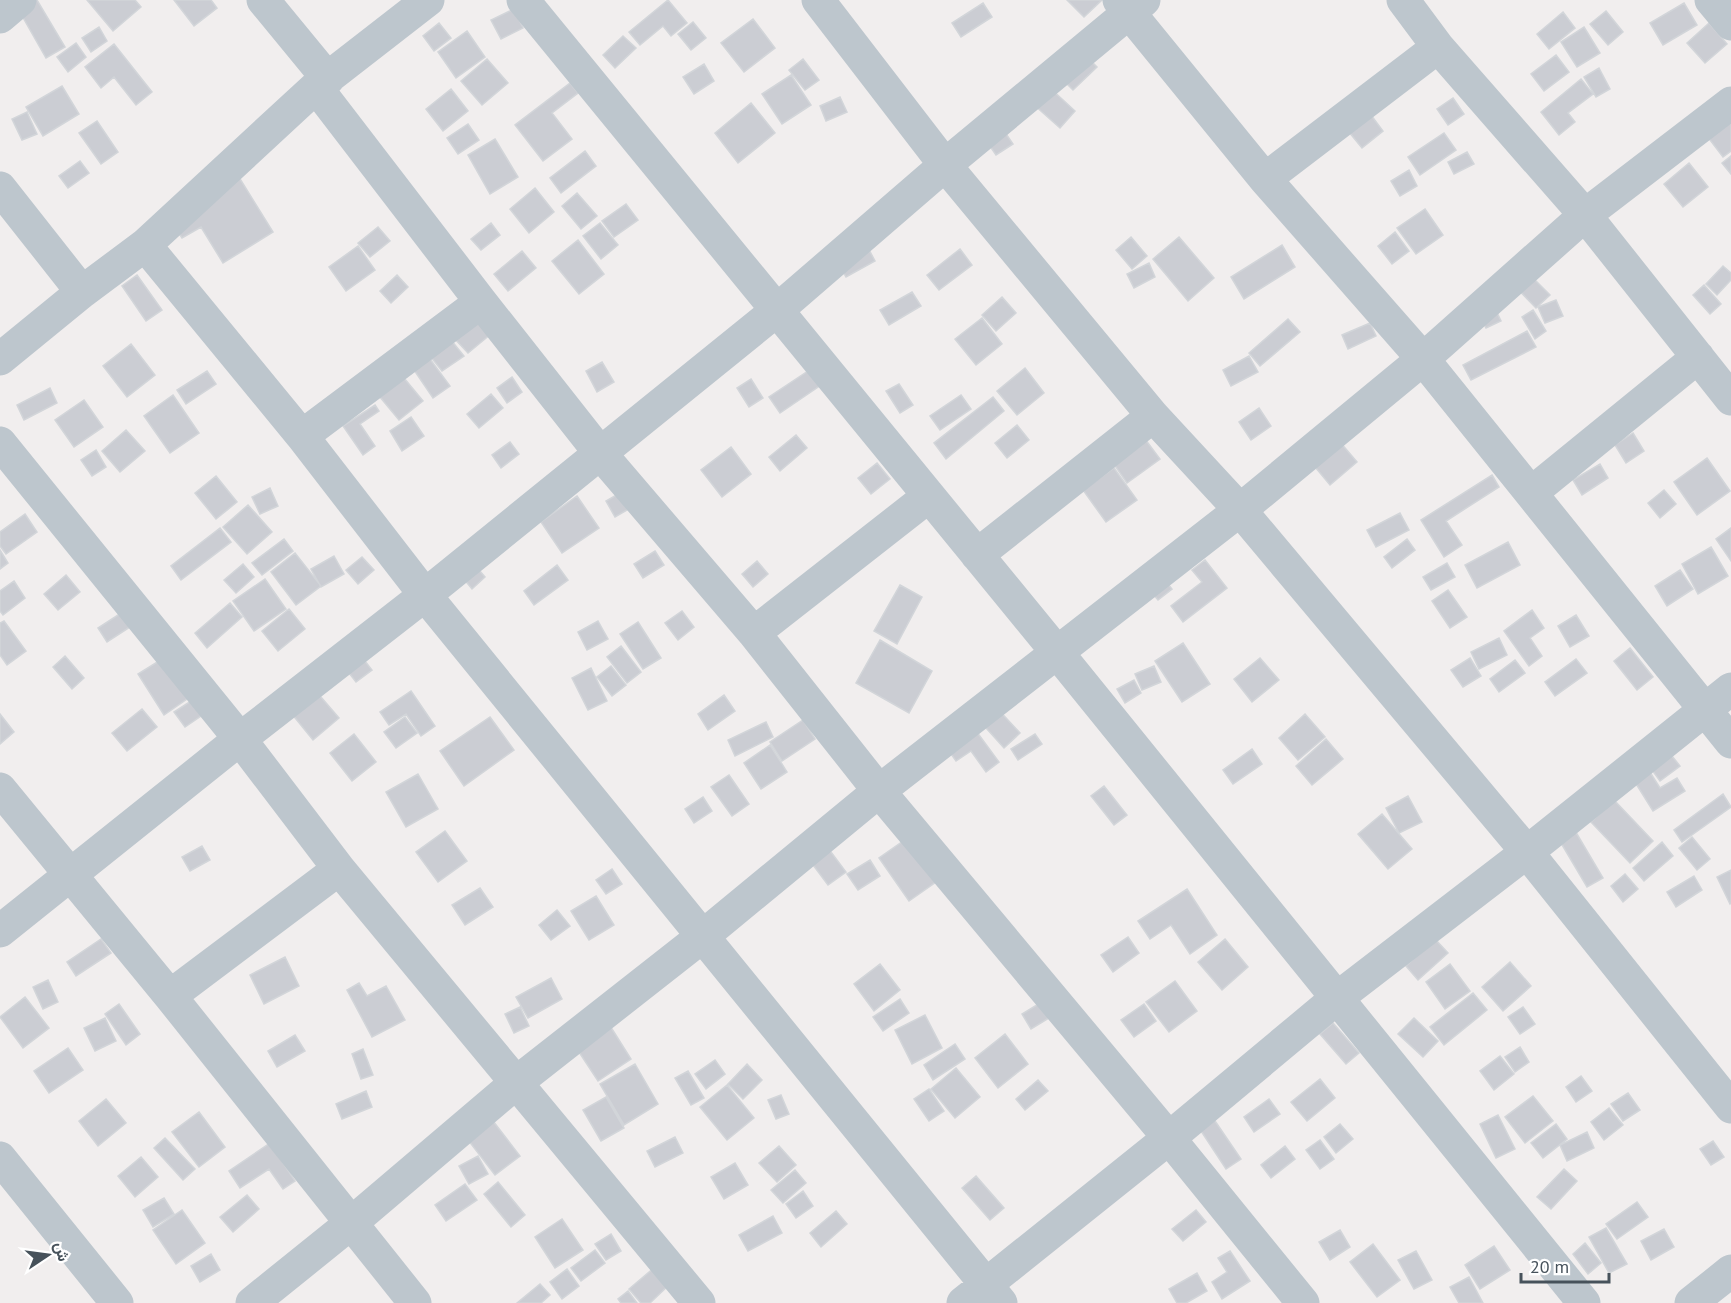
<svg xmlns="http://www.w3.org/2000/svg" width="1731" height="1303" font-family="'PT Sans',Vazirmatn,sans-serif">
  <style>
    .building { fill: #cbcdd3; stroke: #d2d5d9; stroke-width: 1.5 }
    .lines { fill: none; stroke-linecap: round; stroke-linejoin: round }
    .street { stroke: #bdc6cd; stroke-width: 33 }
  </style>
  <rect width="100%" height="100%" fill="#f1eeee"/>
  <path class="building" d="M29 0H37L65 47 46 58 17 7Z
    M87 0H135L141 7 113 31Z
    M174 0H211L217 8 194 26Z
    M668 0 687 23 671 36 663 26 640 45 629 32Z
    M1067 0H1102L1084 17Z
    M983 3 992 17 961 37 952 23Z
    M1684 3 1697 25 1663 45 1650 23Z
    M514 9 523 28 501 39 491 20Z
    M1606 11 1623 32 1608 45 1590 24Z
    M1563 12 1575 28 1549 49 1537 34Z
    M753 19 775 48 744 72 721 43Z
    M693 22 706 38 691 50 678 34Z
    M439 23 451 38 434 51 423 36Z
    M1709 23 1727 44 1705 63 1687 43Z
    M99 27 107 41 91 52 82 38Z
    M1584 27 1600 53 1577 67 1561 42Z
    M467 31 485 57 456 78 438 52Z
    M623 36 636 48 615 68 603 55Z
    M76 43 86 57 68 72 57 57Z
    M114 44 152 92 136 105 114 77 101 88 85 67Z
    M1556 55 1569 72 1544 91 1531 74Z
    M1086 56 1097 67 1073 90 1062 79Z
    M487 59 508 83 482 105 461 81Z
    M803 59 819 80 805 90 789 70Z
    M704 64 714 81 694 94 683 77Z
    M1599 68 1610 89 1596 97 1584 77Z
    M791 75 811 105 782 124 762 94Z
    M1581 79 1593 94 1568 113 1575 122 1559 135 1541 112Z
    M570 83 578 93 552 113 572 139 543 161 515 125Z
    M62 86 79 114 43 136 26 107Z
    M1049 87 1075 111 1060 128 1033 104Z
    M451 89 468 111 443 131 426 109Z
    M840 97 847 112 826 121 820 106Z
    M1453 98 1464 114 1448 125 1437 109Z
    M751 103 775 133 738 163 715 133Z
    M27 112 37 134 22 140 12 119Z
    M1731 113V151L1723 157 1697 123Z
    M1371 115 1383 131 1362 148 1349 132Z
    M97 121 118 152 101 164 79 133Z
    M468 124 479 140 458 154 447 138Z
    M1002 128 1013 144 996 155 985 139Z
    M1444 133 1456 150 1420 175 1408 157Z
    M495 139 518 177 490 194 468 155Z
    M585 151 596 166 561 193 550 178Z
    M1467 152 1474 164 1454 174 1448 162Z
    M1731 156V174L1722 163Z
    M80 161 89 173 68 188 59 176Z
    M1689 163 1708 187 1683 207 1664 184Z
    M1409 170 1417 186 1400 196 1391 181Z
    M237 174 273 232 223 263 201 227 182 238 171 221Z
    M535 188 554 212 529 233 510 209Z
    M577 193 597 216 581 229 562 206Z
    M626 204 638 220 614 237 602 221Z
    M1425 209 1443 235 1416 254 1397 228Z
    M491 223 500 235 481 250 471 239Z
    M600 223 618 245 601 259 583 236Z
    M378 227 390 241 370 257 358 243Z
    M1395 232 1409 251 1392 264 1378 246Z
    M1131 237 1147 256 1132 269 1116 250Z
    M1179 237 1214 278 1188 301 1153 259Z
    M578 240 604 274 579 294 552 261Z
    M866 244 875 261 846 277 837 261Z
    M1282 245 1295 267 1244 299 1231 277Z
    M358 246 375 270 346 291 329 267Z
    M960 249 972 265 939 290 927 275Z
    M522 251 536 268 508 291 494 274Z
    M1149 263 1155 277 1134 288 1127 274Z
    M1723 266 1731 273V280L1717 295 1706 284Z
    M1522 267 1550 295 1536 308 1509 280Z
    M137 275 162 310 146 321 122 286Z
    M397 275 408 287 391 303 380 291Z
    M1704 285 1721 304 1710 314 1693 295Z
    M912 292 921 306 889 325 880 310Z
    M1489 296 1501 321 1486 328 1474 303Z
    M1002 297 1016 313 996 331 982 315Z
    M1556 300 1563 316 1545 323 1538 307Z
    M1533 310 1546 331 1535 339 1522 317Z
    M478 318 491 334 468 353 454 338Z
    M982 318 1002 344 976 365 955 339Z
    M1288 319 1300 332 1260 366 1249 353Z
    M1370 323 1376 336 1348 349 1342 335Z
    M1527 331 1536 347 1471 380 1463 365Z
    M451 340 464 356 442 371 430 356Z
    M131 344 155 375 127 397 103 366Z
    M1249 356 1258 372 1231 386 1223 370Z
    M430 359 450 386 433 398 414 370Z
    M602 362 614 382 597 392 586 371Z
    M1025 368 1044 393 1017 415 997 391Z
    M811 369 821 385 780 413 769 397Z
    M207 371 216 384 186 404 177 390Z
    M512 377 522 392 507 403 497 388Z
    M404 378 423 401 399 420 380 397Z
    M751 379 763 398 749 407 737 388Z
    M899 384 913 405 900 413 886 391Z
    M50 388 57 403 24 420 17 405Z
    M491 394 503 408 479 428 467 414Z
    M173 395 199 433 170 453 144 416Z
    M961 395 971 409 940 430 930 416Z
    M993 397 1004 411 946 459 934 443Z
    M84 400 103 427 74 447 55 420Z
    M375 405 379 411 360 424 375 446 363 455 343 426Z
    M1259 408 1271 426 1251 440 1239 422Z
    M411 417 424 436 402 451 390 431Z
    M1017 425 1029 440 1007 458 995 443Z
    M1328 428 1357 462 1330 485 1301 450Z
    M126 430 145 451 120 472 102 451Z
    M1633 433 1644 451 1626 463 1615 445Z
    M796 435 807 448 780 471 769 457Z
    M1145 439 1160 459 1127 483 1113 463Z
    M510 442 519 454 501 468 492 455Z
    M731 447 751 474 722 497 701 470Z
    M96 450 106 467 92 476 81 460Z
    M1707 458 1730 491 1697 515 1674 482Z
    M877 463 890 479 871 494 858 478Z
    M1600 464 1608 478 1582 495 1573 480Z
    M1114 468 1137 500 1106 522 1083 490Z
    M1492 475 1499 487 1446 521 1462 545 1444 557 1421 520Z
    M216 476 237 502 216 519 195 493Z
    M270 488 278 506 260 514 252 497Z
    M625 490 634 506 615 517 606 501Z
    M1664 490 1676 504 1660 518 1648 503Z
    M577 496 599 528 562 553 541 522Z
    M248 505 272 532 247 554 223 527Z
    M1400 513 1409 530 1376 547 1367 530Z
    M25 514 37 532 6 554 0 546V532Z
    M220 528 231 542 181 580 171 566Z
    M1731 528V561L1716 539Z
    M284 539 293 551 262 575 252 563Z
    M1407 539 1415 550 1392 568 1384 557Z
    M1508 542 1520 565 1477 588 1465 565Z
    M1711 547 1728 576 1698 594 1682 564Z
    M0 550 8 563 0 569Z
    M655 551 664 565 643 578 634 564Z
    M295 553 321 586 296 605 271 572Z
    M334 556 344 574 321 587 311 569Z
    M467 556 485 577 472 589 454 567Z
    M362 557 374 570 358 584 346 570Z
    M1205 560 1227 588 1183 622 1171 606 1202 582 1192 570Z
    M757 561 768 574 753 587 742 574Z
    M1447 563 1455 577 1431 590 1423 577Z
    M243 564 254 577 236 593 224 580Z
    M557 565 568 580 534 605 524 591Z
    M1157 570 1172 589 1158 600 1143 582Z
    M1680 570 1693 589 1667 606 1655 586Z
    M66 575 80 592 58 610 44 594Z
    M265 579 286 609 254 631 233 601Z
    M14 581 25 598 3 615 0 611V591Z
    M900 585 922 597 897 644 874 631Z
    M1448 590 1467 617 1450 628 1432 601Z
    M230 603 242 617 207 648 195 633Z
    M289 609 305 629 278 651 262 631Z
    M1532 610 1544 628 1530 638 1542 656 1529 666 1504 631Z
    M682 611 694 627 678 640 665 623Z
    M121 613 130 627 107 642 98 628Z
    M1576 615 1589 636 1570 647 1558 626Z
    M4 621 26 651 7 665 0 655V623Z
    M598 621 608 639 587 650 578 632Z
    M638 622 661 658 643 669 620 634Z
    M1499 638 1507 655 1479 669 1471 652Z
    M880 640 932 671 909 713 856 683Z
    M1183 643 1210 684 1182 702 1155 661Z
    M621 646 641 672 627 683 607 657Z
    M354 647 372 670 356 682 338 659Z
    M1630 648 1653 677 1637 690 1614 661Z
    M65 656 84 678 72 689 53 667Z
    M1260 658 1279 680 1252 702 1234 679Z
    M1470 658 1481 676 1463 687 1451 670Z
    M162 659 187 699 164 715 138 674Z
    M1576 659 1587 673 1555 696 1545 682Z
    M1515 660 1525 673 1499 692 1490 679Z
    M611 666 626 685 612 696 597 677Z
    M1154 666 1161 682 1142 690 1135 674Z
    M591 668 607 701 588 710 572 678Z
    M1134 680 1141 693 1125 703 1117 689Z
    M308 682 339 718 313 740 283 703Z
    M411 691 435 726 421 736 406 714 389 725 380 712Z
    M724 695 735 711 708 730 698 714Z
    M191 701 201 716 185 727 174 712Z
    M994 705 1020 733 1004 748 978 719Z
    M142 709 157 727 127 751 112 733Z
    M0 714 14 732 0 744Z
    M1305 714 1325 737 1298 760 1279 738Z
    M405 717 417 733 396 748 384 732Z
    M490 717 514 750 464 786 440 751Z
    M803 720 815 739 782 761 770 742Z
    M766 722 773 737 735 756 728 740Z
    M971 724 999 762 986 772 971 751 956 761 944 744Z
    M354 734 376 762 352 781 330 753Z
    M1035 734 1042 744 1018 760 1011 749Z
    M1326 739 1343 759 1312 785 1296 766Z
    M770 745 787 772 761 789 744 763Z
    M1252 749 1262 764 1233 784 1223 770Z
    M1668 751 1680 766 1660 781 1649 766Z
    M1648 769 1660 788 1677 778 1685 791 1653 811 1633 779Z
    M418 774 438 809 406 827 386 792Z
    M729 775 749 804 732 816 711 787Z
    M1104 786 1127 815 1114 825 1091 796Z
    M1723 794 1731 807 1682 842 1674 830Z
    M1408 796 1422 822 1399 833 1386 808Z
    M703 797 712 811 694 823 685 809Z
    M1614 800 1653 841 1630 863 1591 822Z
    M1382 814 1412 849 1388 869 1358 834Z
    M1574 829 1603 878 1587 887 1558 838Z
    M445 831 467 861 438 882 416 852Z
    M1692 837 1710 859 1697 870 1679 848Z
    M906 839 936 882 909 901 879 858Z
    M822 840 846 872 828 885 804 853Z
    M1662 842 1673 856 1644 881 1633 868Z
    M202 846 210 860 190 871 182 857Z
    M870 860 880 876 858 890 847 874Z
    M612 869 622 884 606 894 596 880Z
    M1731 870V903L1730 904 1717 877Z
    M1625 874 1638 889 1623 902 1611 886Z
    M1694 876 1702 890 1676 907 1667 892Z
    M480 888 493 907 465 925 452 905Z
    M1187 889 1217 935 1190 954 1171 925 1150 939 1138 921Z
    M596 896 614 925 589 940 571 911Z
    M557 910 570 926 551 940 539 925Z
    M1128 937 1139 953 1113 972 1101 955Z
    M101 939 111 953 76 976 67 962Z
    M1225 939 1248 967 1222 990 1198 962Z
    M1435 939 1448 953 1418 980 1406 966Z
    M285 957 299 986 264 1004 250 975Z
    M1510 962 1531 986 1503 1011 1482 987Z
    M880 964 900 990 874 1011 854 984Z
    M1450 964 1470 991 1445 1009 1426 982Z
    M551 978 562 999 528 1018 516 997Z
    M48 980 58 1002 43 1009 33 987Z
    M1175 981 1197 1011 1169 1032 1146 1002Z
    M359 983 367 996 386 986 405 1020 372 1037 347 990Z
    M1473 993 1487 1010 1444 1045 1430 1027Z
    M25 997 49 1028 23 1048 0 1017Z
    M900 999 909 1013 883 1031 873 1017Z
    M1040 1003 1049 1018 1031 1029 1022 1014Z
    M119 1004 140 1034 126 1045 105 1014Z
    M1144 1004 1156 1021 1134 1037 1121 1020Z
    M520 1007 529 1026 514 1033 505 1014Z
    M1523 1007 1535 1024 1520 1034 1508 1017Z
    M925 1015 942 1048 912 1064 895 1030Z
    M105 1018 116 1041 95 1051 84 1028Z
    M1414 1018 1438 1041 1423 1057 1398 1034Z
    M607 1021 631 1059 598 1081 573 1043Z
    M1333 1023 1359 1053 1346 1064 1320 1034Z
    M1005 1034 1028 1064 998 1088 975 1058Z
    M295 1035 305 1051 277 1067 268 1051Z
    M955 1044 965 1059 933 1080 924 1065Z
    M1520 1047 1529 1062 1515 1072 1505 1057Z
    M68 1048 83 1070 49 1093 34 1071Z
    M363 1049 373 1075 361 1079 352 1054Z
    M1500 1056 1514 1074 1494 1090 1480 1071Z
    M715 1060 725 1074 706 1089 695 1074Z
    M635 1064 658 1104 624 1125 600 1084Z
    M747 1064 762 1080 743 1099 728 1084Z
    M956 1068 980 1097 955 1118 931 1089Z
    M688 1071 704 1098 691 1105 675 1078Z
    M1581 1076 1592 1091 1576 1102 1566 1087Z
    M1320 1079 1335 1098 1307 1121 1291 1102Z
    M1038 1080 1048 1091 1025 1110 1016 1099Z
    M727 1085 754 1118 727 1140 700 1107Z
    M929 1089 944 1111 929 1121 914 1099Z
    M366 1091 372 1107 342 1119 336 1104Z
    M1628 1093 1640 1110 1623 1121 1611 1104Z
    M781 1095 789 1114 776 1119 768 1100Z
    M1533 1096 1553 1121 1525 1143 1505 1117Z
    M606 1097 624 1128 601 1141 583 1110Z
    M106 1099 126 1123 98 1146 79 1121Z
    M1269 1099 1280 1114 1254 1132 1244 1117Z
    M483 1108 520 1156 495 1175 458 1127Z
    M1609 1108 1623 1125 1604 1140 1591 1122Z
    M199 1112 225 1147 199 1167 172 1132Z
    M1498 1115 1515 1149 1496 1158 1480 1124Z
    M1213 1118 1241 1159 1226 1169 1199 1128Z
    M1340 1124 1353 1139 1336 1153 1324 1137Z
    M1556 1124 1567 1139 1543 1158 1531 1143Z
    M1587 1132 1594 1148 1567 1161 1560 1145Z
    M675 1137 683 1153 655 1167 647 1151Z
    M165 1138 195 1169 183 1180 154 1148Z
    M1320 1140 1334 1159 1320 1169 1306 1150Z
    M1713 1141 1724 1157 1711 1165 1700 1149Z
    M270 1143 295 1181 283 1189 269 1169 240 1188 229 1171Z
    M779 1146 796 1165 777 1182 759 1163Z
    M1285 1146 1295 1159 1271 1178 1261 1165Z
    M478 1156 488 1174 469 1184 459 1166Z
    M141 1157 158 1177 135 1197 118 1176Z
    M735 1163 748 1185 724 1199 711 1177Z
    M1564 1169 1577 1181 1551 1209 1537 1197Z
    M795 1170 806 1183 783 1203 771 1190Z
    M976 1176 1004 1208 990 1220 962 1188Z
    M498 1182 525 1215 511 1227 484 1194Z
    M465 1184 477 1200 446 1221 435 1205Z
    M803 1191 813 1206 796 1218 786 1204Z
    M247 1195 259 1209 233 1232 220 1217Z
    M164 1198 174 1214 153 1227 143 1210Z
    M1637 1202 1648 1217 1617 1239 1606 1224Z
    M182 1210 205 1243 176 1264 153 1230Z
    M1196 1210 1206 1222 1183 1241 1172 1229Z
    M836 1211 847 1224 821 1247 810 1233Z
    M773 1216 782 1233 748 1251 739 1235Z
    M562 1219 583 1250 555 1268 535 1237Z
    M1606 1228 1627 1264 1609 1273 1589 1237Z
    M1664 1229 1674 1247 1651 1260 1641 1241Z
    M1340 1230 1350 1247 1330 1260 1319 1242Z
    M611 1234 621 1251 606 1260 595 1244Z
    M1585 1243 1601 1263 1588 1274 1573 1254Z
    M1373 1244 1400 1280 1377 1297 1350 1262Z
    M1494 1246 1510 1270 1480 1289 1465 1265Z
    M595 1250 605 1263 581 1281 571 1268Z
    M1230 1251 1250 1281 1222 1299 1212 1282 1227 1272 1218 1258Z
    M1416 1251 1432 1280 1414 1289 1398 1260Z
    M211 1254 220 1270 200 1282 191 1266Z
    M655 1267 670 1284 650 1303H641L629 1289Z
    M567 1269 579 1286 562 1299 550 1282Z
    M1197 1273 1207 1291 1186 1303H1177L1169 1289Z
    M1469 1277 1483 1303H1459L1450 1287Z
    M540 1284 550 1295 541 1303H517Z
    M628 1291 637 1303H621L618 1299Z"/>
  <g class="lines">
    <path class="street" d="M263 0 328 79
      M523 0 1056 651 1584 1303
      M818 0 945 165 1153 416 1240 510 1527 852 1731 1107
      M1119 0 1265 179 1423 359 1731 742
      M1403 0 1438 47 1585 215 1731 399
      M1711 0 1731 24
      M0 17 20 0
      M316 87 481 302 600 453 754 633 879 791 1169 1138 1303 1303
      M1265 179 1438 47
      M0 188 82 292
      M145 245 302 436 425 595 1001 1303
      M0 359 82 292 145 245 316 87 428 0
      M302 436 481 302
      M0 443 240 739 339 869 699 1303
      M1531 493 1698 357
      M977 555 1153 416
      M754 633 929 496
      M0 789 170 996 415 1303
      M0 931 240 739 425 595 776 311 945 165 1144 0
      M170 996 339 869
      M0 1158 117 1303
      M252 1303 350 1224 517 1082 703 936 879 791 1240 510 1423 359 1585 215 1731 103
      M963 1303 1169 1138 1337 998 1527 852 1731 689
      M1691 1303 1731 1271"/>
  </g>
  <g transform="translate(48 1255) rotate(77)" stroke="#ffffff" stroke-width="4.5" paint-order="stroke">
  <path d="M0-4.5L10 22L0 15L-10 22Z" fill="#47525b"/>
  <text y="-9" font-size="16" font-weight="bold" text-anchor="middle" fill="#47525b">ش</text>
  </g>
  <path d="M1521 1273v9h88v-9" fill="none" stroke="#47525b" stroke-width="3"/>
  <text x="1530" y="1273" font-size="18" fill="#47525b" stroke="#ffffff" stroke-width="4.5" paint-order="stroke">20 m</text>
</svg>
